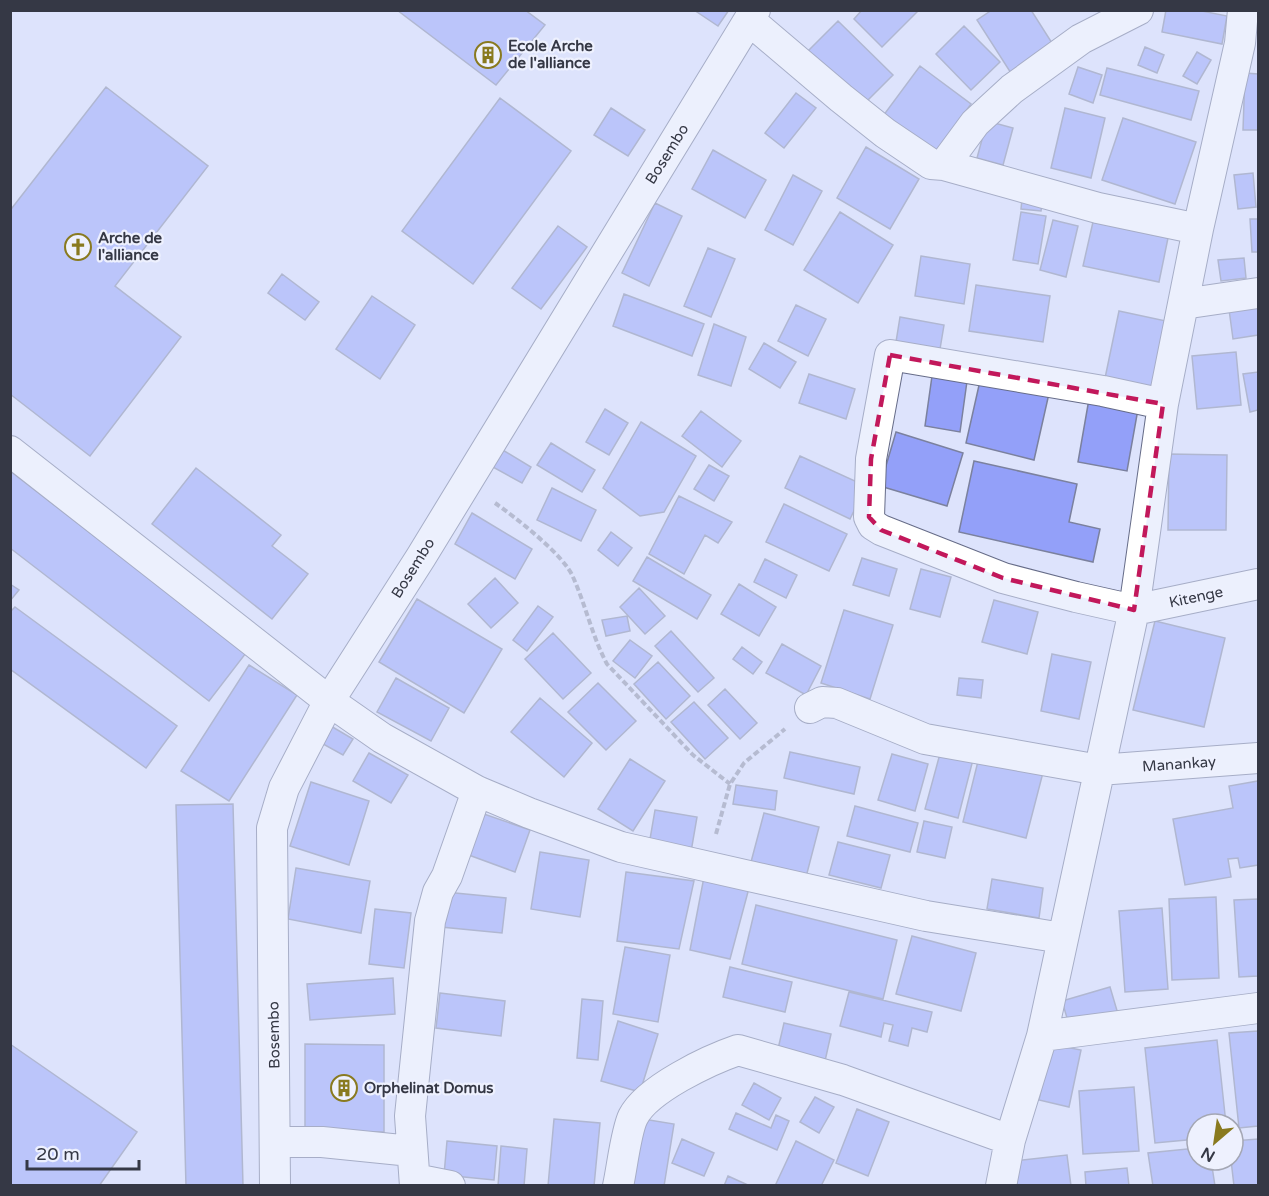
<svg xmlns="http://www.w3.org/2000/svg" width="1269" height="1196" font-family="'Varela Round',sans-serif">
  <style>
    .building { fill: #93a0f9; stroke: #7b819e; stroke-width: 1.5 }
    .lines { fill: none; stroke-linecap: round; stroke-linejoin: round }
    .street-casing { stroke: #666c88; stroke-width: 32 }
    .path { stroke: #878b9e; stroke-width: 4; stroke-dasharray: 6 3; stroke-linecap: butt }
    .street { stroke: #fff; stroke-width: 30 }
    .marked { fill: none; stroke: #c2185b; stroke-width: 4.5; stroke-dasharray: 12 8; stroke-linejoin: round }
    .labels { text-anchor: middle; stroke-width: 4.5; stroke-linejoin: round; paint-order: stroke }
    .poi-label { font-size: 15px; font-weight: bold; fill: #353845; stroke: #eef1fe; text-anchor: start }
    .street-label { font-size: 15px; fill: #353845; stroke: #eef1fe }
  </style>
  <rect width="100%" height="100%" fill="#dde3fc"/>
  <path class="building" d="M397 10H525L545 25 496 85Z
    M694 10H729L718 26Z
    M862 10H918V11L882 47 854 19Z
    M992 10H1031L1059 54 1016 81 977 20Z
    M1166 10H1197L1227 16 1222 44 1162 32Z
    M838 21 893 75 861 107 805 54Z
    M964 26 1000 62 971 90 936 54Z
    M1145 47 1164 55 1157 73 1138 65Z
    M1197 52 1211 60 1197 84 1183 76Z
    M920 66 971 104 932 158 880 120Z
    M1078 67 1102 75 1093 103 1069 94Z
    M1107 68 1199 91 1191 120 1100 95Z
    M1245 73 1258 74V130H1243Z
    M106 87 208 166 115 286 181 337 90 456 10 394V207L12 208Z
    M796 93 816 108 784 148 765 133Z
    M500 98 571 151 473 284 402 231Z
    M611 108 645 130 628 156 594 135Z
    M1065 108 1105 118 1091 178 1051 168Z
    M1123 118 1196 142 1175 204 1102 180Z
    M987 121 1013 128 1003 165 977 158Z
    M866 147 919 179 890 229 837 198Z
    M713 150 766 180 745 218 692 189Z
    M1253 173 1256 207 1238 209 1234 175Z
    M793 175 822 191 793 245 765 230Z
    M1023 189 1044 192 1041 211 1021 209Z
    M655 203 682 216 649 286 622 273Z
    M840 212 893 245 858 303 804 270Z
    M1021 212 1046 216 1038 264 1013 260Z
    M1250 219H1258V252H1252Z
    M1053 220 1078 226 1066 277 1040 270Z
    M1093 222 1168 238 1159 282 1083 266Z
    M558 226 587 247 541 309 512 288Z
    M708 248 735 259 711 317 684 306Z
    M921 256 970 264 964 304 915 296Z
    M1244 258 1246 278 1221 281 1218 260Z
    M282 274 319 302 305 320 268 293Z
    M976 285 1050 296 1043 342 969 331Z
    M624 294 704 324 692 356 613 326Z
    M372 296 415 325 380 379 336 349Z
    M1258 298V335L1233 339 1228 302Z
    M796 305 826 319 808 356 778 341Z
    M1119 311 1166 321 1151 392 1104 383Z
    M900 317 944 325 940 349 896 342Z
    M714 324 746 337 731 386 698 375Z
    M764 343 796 362 780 388 749 369Z
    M1236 352 1241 405 1197 409 1192 356Z
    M933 369 968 374 960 432 925 426Z
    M982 372 1050 389 1034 460 966 443Z
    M1258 372V410L1250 412 1243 374Z
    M809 374 855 389 846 419 799 403Z
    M1089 399 1138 409 1127 471 1078 462Z
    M605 409 628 423 609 455 586 442Z
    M701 411 741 441 722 467 682 436Z
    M641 422 696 456 664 512 640 516 603 488Z
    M896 432 963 453 947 506 880 486Z
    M551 443 595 470 582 492 537 465Z
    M501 449 531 467 522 483 491 466Z
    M1169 454 1227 455 1226 530H1168Z
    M800 456 866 486 850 519 785 488Z
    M974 461 1077 484 1069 522 1100 529 1093 562 959 532Z
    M709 465 729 476 714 501 694 489Z
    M196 468 281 535 272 546 308 574 272 619 152 524Z
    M10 471 246 653 209 701 10 548Z
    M552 488 596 510 581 541 537 520Z
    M679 496 732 522 718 543 705 535 684 574 649 554Z
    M784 504 847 534 829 571 766 542Z
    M472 513 532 549 515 579 455 544Z
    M611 532 632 548 618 566 598 550Z
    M647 557 711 595 697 619 633 581Z
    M862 558 897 569 889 596 853 585Z
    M765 559 797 575 786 598 754 582Z
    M921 569 951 577 940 617 910 609Z
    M495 578 518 603 491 628 468 604Z
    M10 584 19 590 10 601Z
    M739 584 776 607 759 636 721 614Z
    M639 588 665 616 645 634 620 607Z
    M417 599 502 649 464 713 379 662Z
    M994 600 1038 612 1027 654 982 642Z
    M538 606 553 617 527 651 513 640Z
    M15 607 177 726 146 768 10 669V612Z
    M844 610 893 625 870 699 821 683Z
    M627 616 630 631 606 636 602 620Z
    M1155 621 1225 638 1204 727 1133 710Z
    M671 631 714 678 698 692 655 646Z
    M553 633 591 673 563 699 525 659Z
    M630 640 652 656 635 678 613 661Z
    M782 644 821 666 806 695 766 673Z
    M742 647 762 662 753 674 733 659Z
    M1052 654 1091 662 1079 719 1041 711Z
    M658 662 690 696 666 719 634 684Z
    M249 665 297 695 229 801 181 771Z
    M396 678 449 708 431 741 377 712Z
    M959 678 983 680 981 698 957 695Z
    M598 683 636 721 606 750 568 712Z
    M725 689 757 723 740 739 708 705Z
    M540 698 592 743 564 777 511 732Z
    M694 702 728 738 705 759 671 722Z
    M324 722 353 739 343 755 314 739Z
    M977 744 958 818 925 809 941 750Z
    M982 745 1046 761 1026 838 963 822Z
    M790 752 860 767 854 794 784 778Z
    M369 753 408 775 391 803 353 781Z
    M892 754 928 764 915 811 878 800Z
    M630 759 665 781 633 831 598 809Z
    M1258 781V865L1240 868 1238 858 1228 859 1231 877 1185 885 1173 819 1233 808 1229 786Z
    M311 782 369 801 349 865 290 846Z
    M736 785 777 791 775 810 733 804Z
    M233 804 243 1186H186L176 805Z
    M855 806 918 823 910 852 847 836Z
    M655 810 697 817 691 852 649 845Z
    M481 813 530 830 515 872 466 854Z
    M764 813 819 827 806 877 751 862Z
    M924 821 952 827 945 858 917 852Z
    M838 842 890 855 881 888 829 875Z
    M540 852 589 860 580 917 531 909Z
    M296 868 370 881 361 933 288 919Z
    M626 872 694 881 679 949 617 941Z
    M704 877 749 888 730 959 690 950Z
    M992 879 1043 888 1039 918 987 909Z
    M445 892 506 898 502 933 441 927Z
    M1216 897 1219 978 1172 980 1169 899Z
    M1258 899V976L1239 977 1234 900Z
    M756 905 897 940 883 999 742 964Z
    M1162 908 1168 989 1125 992 1119 911Z
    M375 909 411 913 404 968 369 964Z
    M912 936 976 953 961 1011 896 994Z
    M625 947 670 955 658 1022 613 1014Z
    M730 967 792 982 785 1012 723 997Z
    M393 978 395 1014 310 1020 307 984Z
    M1110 987 1118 1014 1070 1028 1062 1001Z
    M849 992 932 1012 927 1032 912 1028 908 1046 889 1041 893 1025 884 1023 881 1037 840 1026Z
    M440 993 505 1001 501 1036 436 1028Z
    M582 999 603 1001 598 1060 577 1058Z
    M618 1021 658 1034 640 1092 601 1081Z
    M784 1023 831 1034 825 1061 778 1049Z
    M1258 1031V1126L1239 1128 1229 1033Z
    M1217 1040 1226 1124H1197V1139L1155 1143 1145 1048Z
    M10 1044 137 1132 99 1186H10Z
    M305 1044 384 1045V1132L305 1131Z
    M1050 1044 1081 1050 1069 1107 1039 1100Z
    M754 1083 781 1098 769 1120 742 1105Z
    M1134 1087 1139 1151 1083 1154 1079 1091Z
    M815 1097 834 1107 819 1133 800 1122Z
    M857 1109 889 1122 868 1176 836 1163Z
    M736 1113 771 1128 776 1115 789 1121 777 1150 729 1129Z
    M637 1118 674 1124 664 1186H627Z
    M554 1119 600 1123 594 1186H548Z
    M682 1139 714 1153 704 1176 672 1163Z
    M1258 1139V1185L1234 1186 1231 1160H1233V1141Z
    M447 1141 497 1146 494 1180 444 1175Z
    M796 1141 834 1160 821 1186H775Z
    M501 1146 527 1149 524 1186H498Z
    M1197 1148V1160H1211L1215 1186H1153L1148 1153Z
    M1067 1155 1071 1186H1017L1014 1161Z
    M1127 1168 1129 1186H1086L1085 1172Z
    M728 1176 750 1186H724Z"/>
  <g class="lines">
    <defs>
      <path id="street" d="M749 20 841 98 885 133 931 164 944 165 1098 208 1198 229
        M944 165 975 123 1012 89 1081 39 1138 10
        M1183 304 1258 293
        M1163 404 1103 391 890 355 871 459 869 517 873 525 881 530 1003 578 1076 597 1134 610 1258 584
        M10 451 329 701 382 738 477 791 529 813 621 847 926 916 1062 938
        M810 708 822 702 837 703 925 739 1099 770 1258 758
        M1042 1036 1258 1008
        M275 1142H322L411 1151
        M415 1179 450 1186
        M275 1186 272 828 284 788 329 701 421 557 755 10
        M415 1186 410 1116 430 921 438 892 447 876 477 791
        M618 1186C622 1168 626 1131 633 1117 647 1089 709 1060 738 1050L843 1080 1010 1140
        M1001 1186 1010 1140 1042 1036 1134 610 1163 404 1198 229 1240 43 1243 10"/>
    </defs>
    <use href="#street" class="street-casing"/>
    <path class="path" d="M495 503C515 517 564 555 573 577 586 606 592 636 607 664L693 755 730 784
      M716 834 730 784 744 763 785 729"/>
    <use href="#street" class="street"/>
  </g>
  <path d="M0 0H1269V1196H0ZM890 355 1163 404 1134 610 1003 578 881 530 869 517 871 459Z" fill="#dde3fc" fill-opacity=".55" fill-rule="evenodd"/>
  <path class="marked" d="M890 355 1163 404 1134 610 1003 578 881 530 869 517 871 459Z"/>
  <defs>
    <symbol id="building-ring" viewBox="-11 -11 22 22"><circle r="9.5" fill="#eef1fe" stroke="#897a1f" stroke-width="1.5"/><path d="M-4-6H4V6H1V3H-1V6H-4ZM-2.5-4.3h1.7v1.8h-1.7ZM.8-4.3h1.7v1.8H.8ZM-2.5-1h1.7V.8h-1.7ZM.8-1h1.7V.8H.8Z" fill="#897a1f"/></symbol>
    <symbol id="church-ring" viewBox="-11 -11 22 22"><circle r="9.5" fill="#eef1fe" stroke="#897a1f" stroke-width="1.5"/><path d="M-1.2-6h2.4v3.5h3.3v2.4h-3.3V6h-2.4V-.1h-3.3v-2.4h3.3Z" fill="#897a1f"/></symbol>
  </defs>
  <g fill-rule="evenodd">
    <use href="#building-ring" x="473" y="40" width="30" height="30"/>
    <use href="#church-ring" x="63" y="232" width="30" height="30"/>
    <use href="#building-ring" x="329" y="1073" width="30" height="30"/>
  </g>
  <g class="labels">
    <g class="poi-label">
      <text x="508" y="51">Ecole Arche<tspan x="508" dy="17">de l'alliance</tspan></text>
      <text x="98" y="243">Arche de<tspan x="98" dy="17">l'alliance</tspan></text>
      <text x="364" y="1093">Orphelinat Domus</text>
    </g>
    <g class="street-label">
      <text transform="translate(667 154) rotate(-58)" y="5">Bosembo</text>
      <text transform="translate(413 568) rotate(-58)" y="5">Bosembo</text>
      <text transform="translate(1196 597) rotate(-12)" y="5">Kitenge</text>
      <text transform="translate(1179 764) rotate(-4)" y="5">Manankay</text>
      <text transform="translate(274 1035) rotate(-91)" y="5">Bosembo</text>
    </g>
  </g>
  <rect width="1269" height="1196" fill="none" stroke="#353845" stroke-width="24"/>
  <g transform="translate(1215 1142) rotate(209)"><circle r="28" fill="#eef1fe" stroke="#a4a7b4" stroke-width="1.5"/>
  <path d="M0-4.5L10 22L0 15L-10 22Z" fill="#897a1f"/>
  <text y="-9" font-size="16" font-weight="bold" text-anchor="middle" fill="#353845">N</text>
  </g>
  <path d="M27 1160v9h112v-9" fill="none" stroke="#353845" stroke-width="3"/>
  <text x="36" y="1160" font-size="18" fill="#353845" stroke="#eef1fe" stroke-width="4.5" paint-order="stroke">20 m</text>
</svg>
